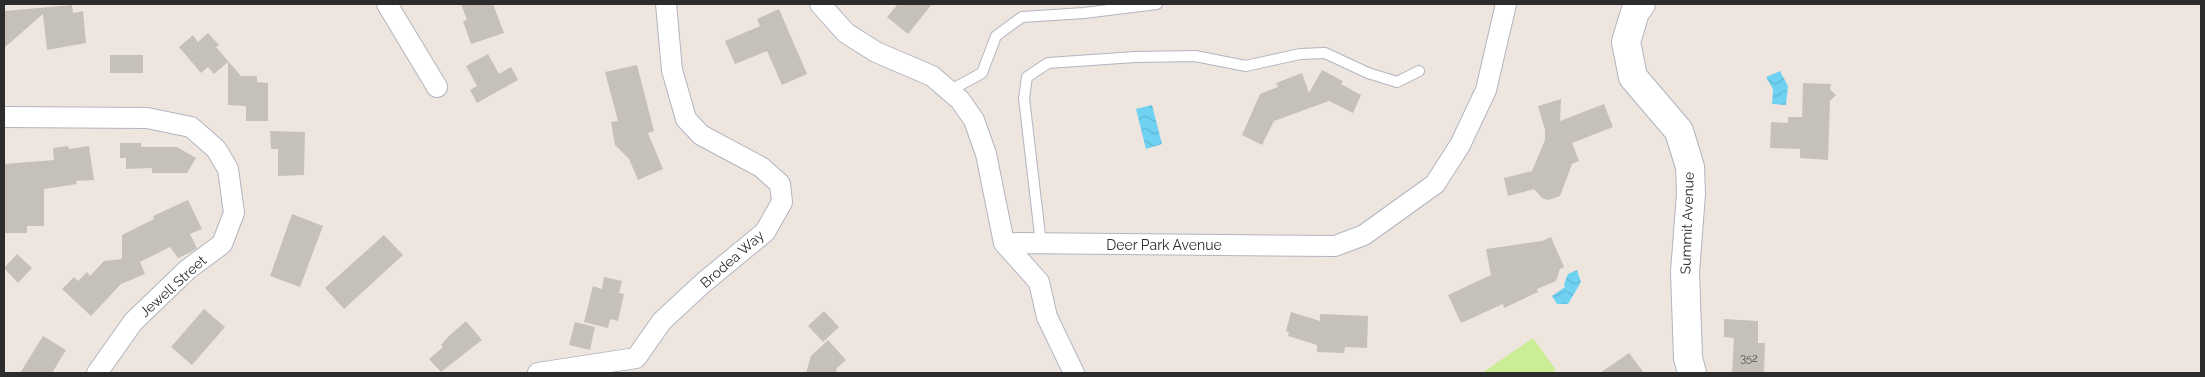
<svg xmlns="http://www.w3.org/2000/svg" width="2205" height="377" font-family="Raleway,sans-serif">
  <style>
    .pitch { fill: #caed95 }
    .water { fill: url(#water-waves) }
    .building { fill: #c6c0ba }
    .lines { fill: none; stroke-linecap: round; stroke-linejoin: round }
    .lane-casing { stroke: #b2b5c0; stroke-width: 12 }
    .street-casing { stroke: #b2b5c0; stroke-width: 22 }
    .secondary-casing { stroke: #b2b5c0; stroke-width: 30 }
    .lane { stroke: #fff; stroke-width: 10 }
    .street { stroke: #fff; stroke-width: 20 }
    .secondary { stroke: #fff; stroke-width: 28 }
    .labels { text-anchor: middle; stroke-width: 5; stroke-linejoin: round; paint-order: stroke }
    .number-label { font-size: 11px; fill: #525150 }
    .street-label { font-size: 14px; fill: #2c2c2c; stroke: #fff }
  </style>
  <defs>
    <pattern id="water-waves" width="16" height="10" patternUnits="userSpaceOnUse" patternTransform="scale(1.25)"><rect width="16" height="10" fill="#6fd2f2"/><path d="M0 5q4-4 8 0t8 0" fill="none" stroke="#60b4d0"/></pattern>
  </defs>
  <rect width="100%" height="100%" fill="#eee6de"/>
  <path class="pitch" d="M1533 338 1556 370 1551 373H1482Z"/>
  <path class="water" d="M1780 71 1788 86 1786 105 1772 104 1773 89 1766 77Z
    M1152 105 1162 144 1146 149 1136 109Z
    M1577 270 1581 282 1568 304H1557L1552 296 1565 287 1564 284 1568 274Z"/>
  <path class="building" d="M461 4H493L504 33 471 44 463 21 467 20Z
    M898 4H932L908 34 887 17Z
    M72 5 73 13 83 11 86 43 47 50 43 14 4 48V11Z
    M779 9 807 74 782 85 767 51 735 64 725 41 760 26 757 19Z
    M208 33 219 45 216 47 241 76H257V82L268 83V121H246V106L228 105V62L214 74 208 67 201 73 179 47 193 35 198 42Z
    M488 54 499 74 511 67 518 80 477 103 470 90 477 86 466 66Z
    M110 55H143V73H110Z
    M637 65 654 131 648 133 663 169 638 180 629 159 615 145 611 122 618 121 605 72Z
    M1322 70 1343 81 1341 84 1361 95 1353 113 1329 101 1274 121 1262 145 1242 135 1260 94 1278 87 1276 83 1302 73 1309 93Z
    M1803 83 1831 84 1830 89 1836 95 1830 101 1828 160 1800 158V149L1770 148 1771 122 1788 123V117H1802Z
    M1561 99 1560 121 1604 104 1613 127 1572 143 1579 161 1572 164 1560 196 1548 200 1542 198 1534 189 1508 196 1504 178 1532 171 1545 140V130L1538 106Z
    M270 131 305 132 304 175 278 176V149H271Z
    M120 143H141V147H177L196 158 187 173H152V168L126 169V158H120Z
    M68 146 69 149 89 146 94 180 76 181 77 184 44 189V226H27V233H4V164L54 160 53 148Z
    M188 200 202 229 190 234 197 248 191 252 178 258 170 247 140 262 145 274 121 284 91 316 62 289 74 277 78 281 87 272 90 276 104 261 122 259V235L154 219 153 216Z
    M292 214 323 226 300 287 270 276Z
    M384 235 403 255 344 309 325 288Z
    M1551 237 1564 267 1560 269 1556 281 1537 289 1538 292 1504 308 1503 304 1461 323 1448 295 1491 275 1486 249 1542 241Z
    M17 254 32 268 18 283 4 268Z
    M604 277 622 281 619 293 624 294 618 321 610 319 608 328 584 322 593 286 602 289Z
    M204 309 225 327 192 365 171 347Z
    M824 311 839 327 823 342 808 326Z
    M1291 312 1320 321V314L1368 316 1367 348 1345 347 1344 353 1317 352V345L1288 336 1289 332 1286 331Z
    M1724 319 1758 321V343H1765L1764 373H1732L1734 338 1724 337Z
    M466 321 482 340 441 372 429 359 443 347 441 345 449 336Z
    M575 322 595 327 590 350 569 345Z
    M43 336 66 350 52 373H20Z
    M828 340 846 360 837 368 836 373H806L811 356Z
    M1629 353 1644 373H1600Z"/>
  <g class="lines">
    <defs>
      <path id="lane" d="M949 91 982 73 996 36 1022 17 1084 13 1157 4
        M1041 244 1024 98 1027 77 1048 63 1135 57 1195 56 1246 66 1300 54 1325 53 1368 73 1397 82 1419 71"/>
      <path id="street" d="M387 4 437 87
        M820 4 846 33 876 52 932 76 960 100 974 120 986 154 1004 243 1335 246 1364 235 1435 184 1460 145 1486 90 1506 4
        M4 117 147 118 191 127 216 149 228 169 234 213 222 244 187 270 133 322 97 373
        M1004 243 1039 282 1047 317 1074 373
        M538 373 636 358 662 321 703 283 765 232 782 202 780 184 761 167 701 135 686 119 672 70 666 4"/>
      <path id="secondary" d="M1641 4 1635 12 1626 42 1633 77 1679 131 1690 167 1691 194 1685 272 1688 358 1692 373"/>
    </defs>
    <use href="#lane" class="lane-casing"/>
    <use href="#street" class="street-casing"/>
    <use href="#secondary" class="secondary-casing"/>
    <use href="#lane" class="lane"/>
    <use href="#street" class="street"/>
    <use href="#secondary" class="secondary"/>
  </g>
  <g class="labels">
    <g class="number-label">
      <text x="1749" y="362">352</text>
    </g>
    <g class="street-label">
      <text transform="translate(1687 223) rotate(-88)" y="5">Summit Avenue</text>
      <text x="1164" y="250">Deer Park Avenue</text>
      <text transform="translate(732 259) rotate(-41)" y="5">Brodea Way</text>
      <text transform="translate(173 286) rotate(-42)" y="5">Jewell Street</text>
    </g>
  </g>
  <rect width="2205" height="377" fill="none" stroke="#2c2c2c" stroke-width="10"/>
</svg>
